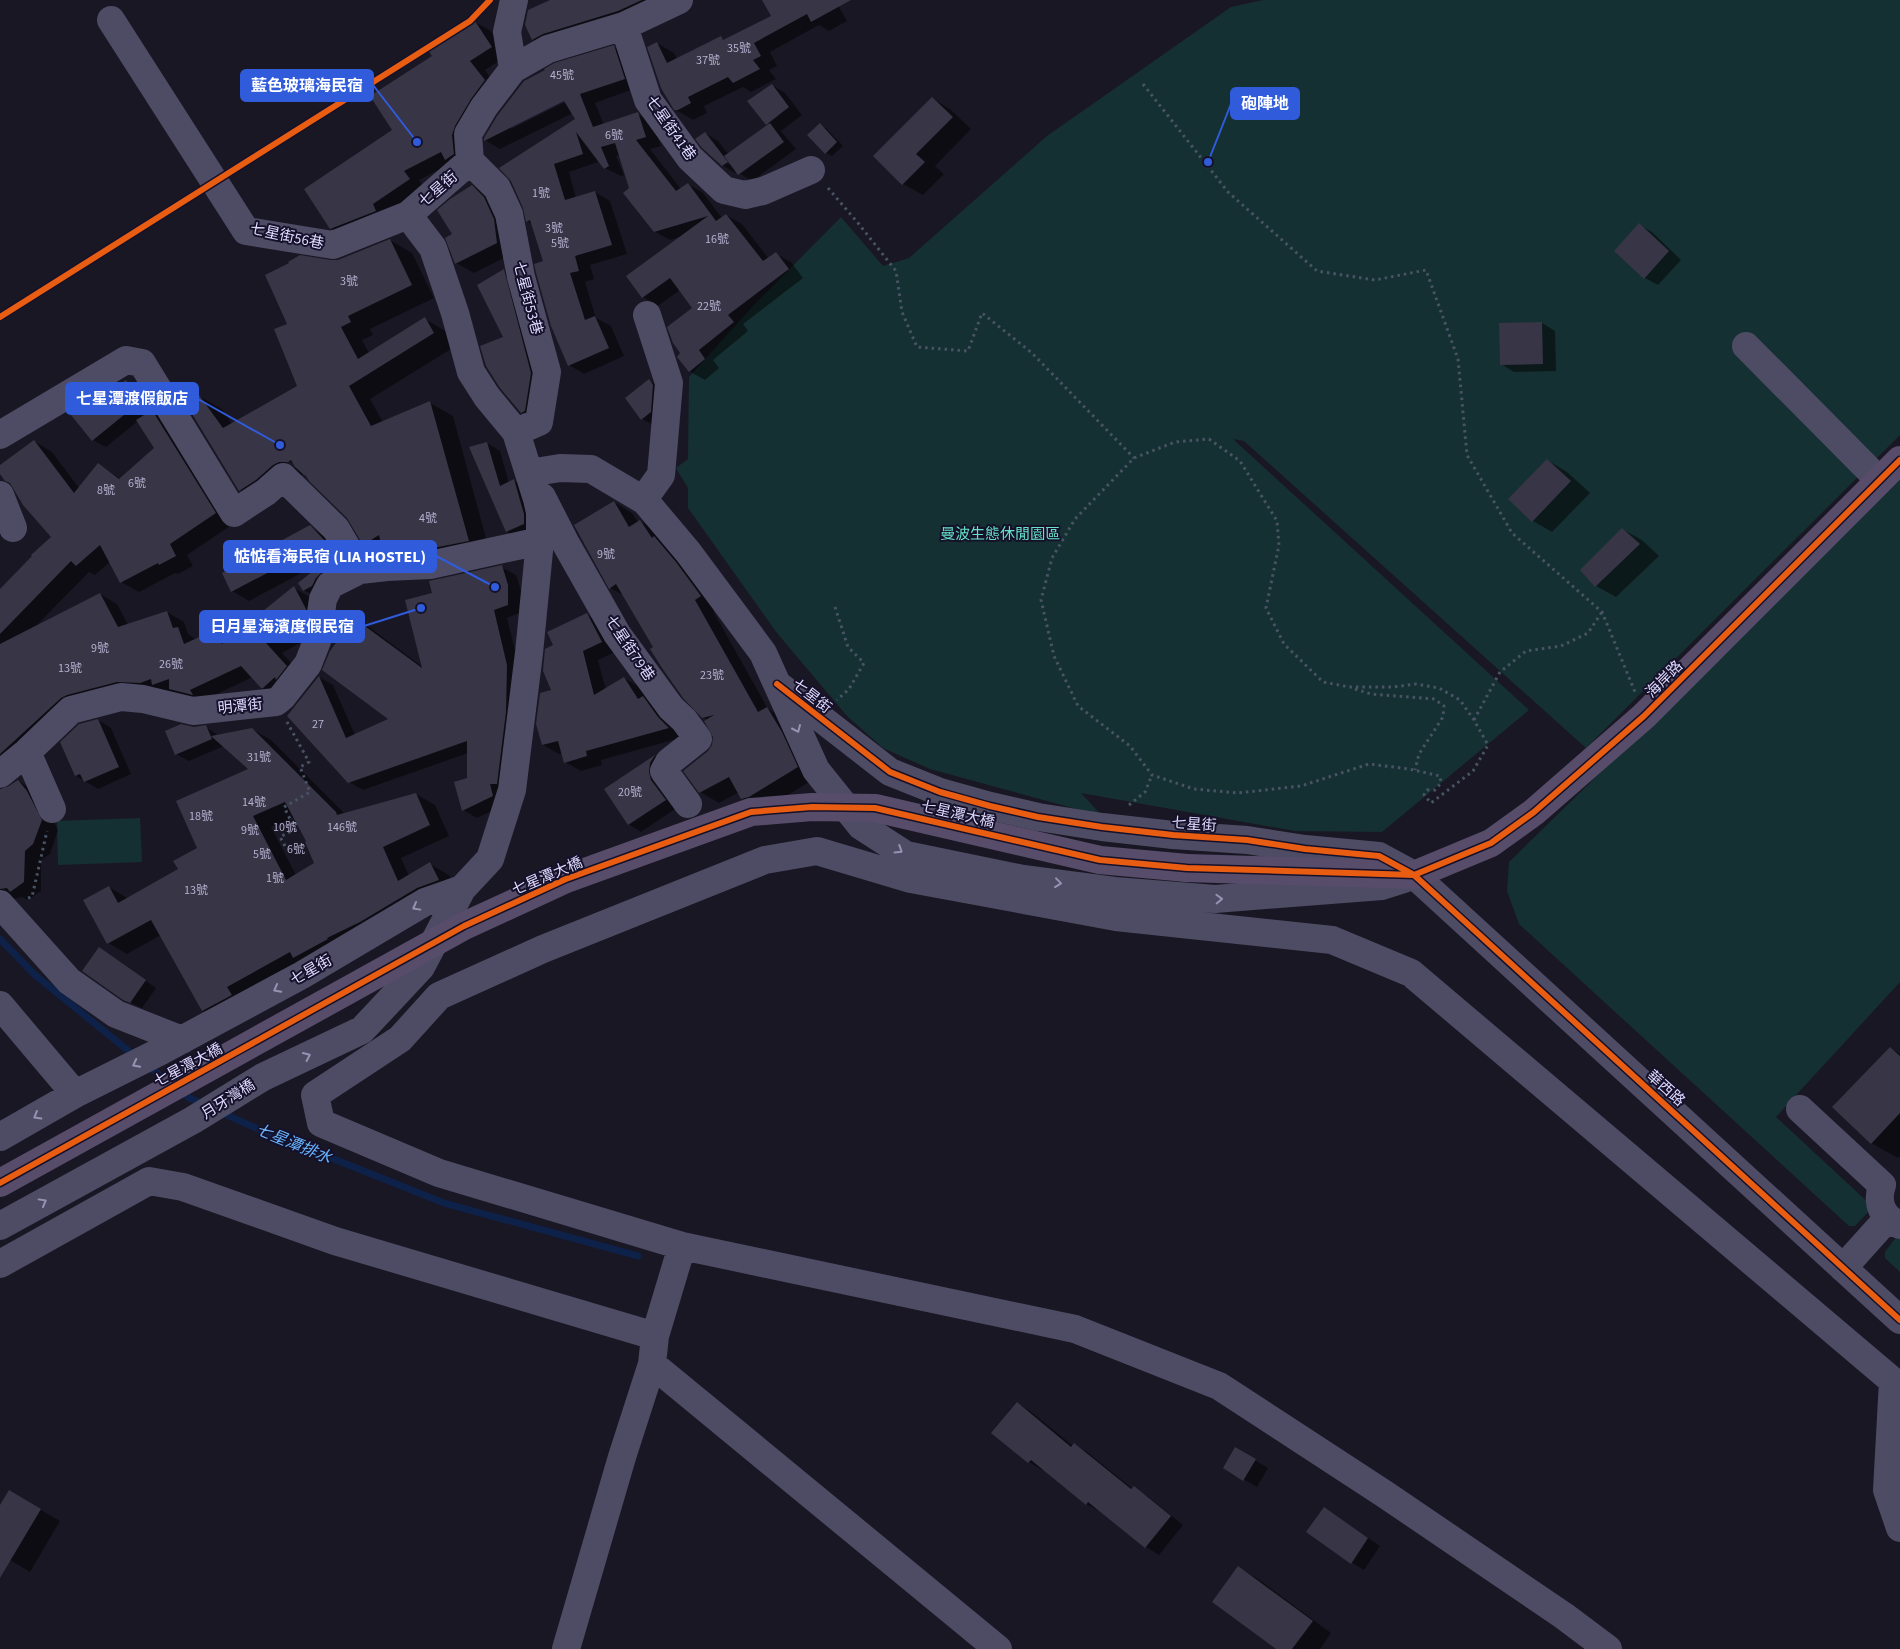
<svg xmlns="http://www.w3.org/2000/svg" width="1900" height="1649" font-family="'Source Sans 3','Noto Sans TC',sans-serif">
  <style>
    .green { fill: #153032 }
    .shadow { fill: #0007; fill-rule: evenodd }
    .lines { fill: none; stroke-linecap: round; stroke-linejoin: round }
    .stream { stroke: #0e2149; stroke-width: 7 }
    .building { fill: #383546; fill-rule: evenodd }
    .path { stroke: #485464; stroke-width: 3; stroke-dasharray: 2.5 4; stroke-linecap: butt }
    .minor { stroke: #4e4c65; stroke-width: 28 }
    .major { stroke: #574d6a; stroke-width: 28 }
    .major-bridge { stroke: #574d6a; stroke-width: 28 }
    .cycleway-casing { stroke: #16112a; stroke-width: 9 }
    .cycleway { stroke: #e95d12; stroke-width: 6 }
    .oneway { stroke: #9693b2 }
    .labels { text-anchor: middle; stroke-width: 4; stroke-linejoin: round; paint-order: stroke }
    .number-label { font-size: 12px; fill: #b5b1d1 }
    .street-label { font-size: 15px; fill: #dfdaff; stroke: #16112a }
    .park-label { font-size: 15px; fill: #64e1c6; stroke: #16112a }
    .water-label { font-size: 16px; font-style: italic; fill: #68b4ff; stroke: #16112a }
    .leader { fill: none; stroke: #305cdc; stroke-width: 2 }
    .callout-dot { fill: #305cdc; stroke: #16112a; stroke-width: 2 }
    .callout { fill: #305cdc; stroke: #305cdc; stroke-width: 2 }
    .callout-label { font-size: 16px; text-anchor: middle; font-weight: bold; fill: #fff }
  </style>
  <rect width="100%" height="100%" fill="#1a1724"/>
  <path class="green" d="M1263 0H1900V435L1586 748 1244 441 1233 439 1529 710 1382 832 1295 831 1081 793 1102 816 930 769 883 748 847 716 777 633 688 508V488L676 468 688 459 689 377 751 308 841 217 883 266 909 258 1047 136 1231 7Z
    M1900 480V982L1776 1117 1873 1207 1855 1226H1849L1519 924 1507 891 1509 862Z
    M140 818 142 862 58 865 57 821Z
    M1900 1232V1272L1885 1258V1252Z"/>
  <path class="shadow" d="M553 0H688L552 51 533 40Z
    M764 0H835L847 21 829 31 819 25 770 52 777 66 769 70 776 79 751 92 743 87 704 106 707 113 693 120 676 110 662 88 657 43 674 53 677 59 721 38 725 40 773 16Z
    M475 22 491 31 507 56 485 70 499 90 452 163 419 180 424 189 388 213 346 237 331 228 393 131 434 56Z
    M614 47 629 56 639 87 595 103 604 125 637 114 653 122 661 146 650 149 681 189 688 184 703 193 722 218 726 215 742 224 769 259 776 254 791 262 803 278 743 324 748 331 713 360 719 368 705 380 689 371 682 353 693 308 680 290 658 306 643 297 680 237 670 240 654 231 631 188 620 155 616 156 624 175 621 176 605 168 596 156 598 162 569 172 576 198 595 192 610 201 627 254 590 265 594 279 585 282 596 318 611 326 624 356 584 374 569 365 545 262 532 224 527 221 524 207 512 181 576 119 573 113 500 149 485 140ZM569 97 571 99 511 129V126Z
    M772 85 785 93 802 115 781 131 796 149 752 181 737 172 735 173 722 165 705 133 718 141 729 155 769 125 749 101ZM723 158 730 162 731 165 722 160Z
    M932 98 951 110 971 129 935 166 944 174 923 195 903 184 875 156Z
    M820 125 826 128 843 146 832 156 826 153Z
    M472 186 490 197 514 253 474 273 456 263Z
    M1639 225 1652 232 1681 260 1658 285 1645 278Z
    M390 240 412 253 434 298 370 329 373 335 362 340 369 353 425 319 447 332 456 346 370 399 383 422 430 403 453 416 490 553 405 556 396 551 387 557 364 544 348 517 304 474 296 477 262 503 240 490 199 396 222 409 232 424 298 387 288 325 339 261ZM283 458 296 465V468L281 460Z
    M504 270 521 280 548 383 539 422 521 412 504 338Z
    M1542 323 1555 331 1556 371 1514 372 1501 364Z
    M649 381 662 388 655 426 642 419Z
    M126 382 139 389 153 409 151 410 170 422 233 524 187 555 193 566 178 574 175 573 139 592 121 582 110 562 95 575 89 572 36 626 100 594 117 604 128 625 167 612 184 622 188 634 196 640 215 631 229 639 294 588 310 597 320 632 282 653 303 676 279 697 261 687 253 677 206 699 187 698 176 692 170 693 164 690 84 704 1 787 3 791 18 781 35 791 44 802 58 830 50 854 41 860V891L28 900 22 897 13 899 0 891V591L53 537 11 483 0 472V467L34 441 52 452 79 488 98 464 121 479 156 448 138 421 106 447 93 440 86 405 91 408Z
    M487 443 500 451 509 483 514 481 527 488 537 522 520 539 507 532Z
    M1547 460 1567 472 1590 493 1552 532 1533 521Z
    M614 502 632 513 638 522 640 521 659 532 719 607 713 611 768 709 786 719 816 778 768 807 761 809 742 798 739 792 719 803 700 792 709 752 713 746 715 736 708 720 703 717 655 647 625 596 610 588Z
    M310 527 327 537 342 552 333 557 350 566 321 600 304 590 326 560 249 601 232 591Z
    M1622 529 1642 540 1659 556 1616 597 1596 586 1582 570Z
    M501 567 516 575 522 594V612L507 618 521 674 507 804 477 818 463 810 468 779V753L363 790 349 782 319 677 333 685 355 735 390 720 355 619 369 627 424 668 434 593Z
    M587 615 603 624 617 651 598 660 606 690 624 678 640 687 648 701 659 707 684 737 601 760 602 765 581 771 565 762 563 753 559 754 543 745 553 691 555 646Z
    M98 720 111 728 131 774 98 789 76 776Z
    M206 727 219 736 252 729 271 740 345 814 416 794 435 805 449 836 401 858 409 876 430 864 449 875 457 891 222 1021 202 1010 161 935 127 954 108 943 109 887 129 899 180 870 199 848 250 770 224 746 189 761 176 754 194 728ZM294 817 308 842 316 863 296 875 271 827Z
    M655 756 667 763 678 807 641 832 628 824 605 790Z
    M99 949 156 988 142 1008 124 999Z
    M1890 1048 1900 1054V1156L1898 1158 1871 1143Z
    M1017 1403 1030 1411 1073 1446 1075 1445 1087 1452 1133 1489 1134 1488 1147 1496 1183 1525 1159 1555 1146 1547 1100 1510 1099 1511 1086 1504 1043 1468 1042 1470 1029 1462 993 1433Z
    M1236 1449 1268 1468 1257 1487 1224 1468Z
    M29 1503 60 1521 30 1572 0 1554V1508Z
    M1324 1508 1380 1546 1364 1570 1351 1562Z
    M1238 1568 1258 1579 1331 1633 1320 1649H1278Z"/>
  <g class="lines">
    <path class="stream" d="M0 939 35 975 136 1057
      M147 1065 168 1082
      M181 1091 189 1098 204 1104
      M220 1112 256 1128 444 1203 638 1256"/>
  </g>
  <path class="building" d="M550 0H642L618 11 543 34 532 40 525 25 528 10Z
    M762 0H851L811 22 807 14 754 43 761 56 753 60 760 69 733 83 728 77 688 97 691 103 678 110H674L661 88 647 47 657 42 667 63 721 36 723 40 771 16Z
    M475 21 492 47 470 61 485 80 471 99 455 126 452 135 454 154 445 160 441 152 404 171 410 179 373 204 376 211 330 229 304 189 392 130 370 96 432 56 428 50Z
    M614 45 625 79 580 94 593 127 638 112 646 137 636 140 676 191 688 183 716 221 726 214 763 261 776 252 789 269 728 315 734 322 699 350 705 359 689 372 677 357 680 353 673 343 667 327 692 308 670 278 642 298 626 276 708 216 654 232 623 193 629 188 615 143 601 147 609 166 604 169 576 132 583 154 554 164 565 200 595 191 612 245 575 256 579 271 570 273 585 320 595 316 609 348 568 366 551 326 536 273 534 264 543 261 530 220 526 222 523 208 511 181 499 168 575 119 564 101 484 141V138L497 116 524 81 545 70 544 69 554 63Z
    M772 84 789 107 766 125 747 101Z
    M932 97 953 117 916 154 925 162 902 185 873 156Z
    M770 123 784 142 738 175 724 156Z
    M820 123 837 142 825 154 807 135Z
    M705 132 728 162 722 166 702 148 695 139Z
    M472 185 484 197 494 219 497 243 455 264 445 238 452 234 437 210 450 199Z
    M1639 223 1669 251 1644 279 1614 251Z
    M390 239 412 285 348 316 351 322 341 327 358 359 425 317 434 333 349 386 371 426 430 401 469 541 428 549 398 551 395 540 381 544 379 535 363 545 347 518 310 482 305 475H304L295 467 291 460 288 462H279L273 465 256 480 239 491 186 404 199 395 223 428 297 386 274 329 287 324 265 275 289 263 288 262 300 255 331 260H338Z
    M504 269 531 373 525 411 521 413 500 388 486 366 480 346 503 337 477 285Z
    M1542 322 1543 364 1500 365 1499 323Z
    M649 379 653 385 651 412 641 420 625 398Z
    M126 380 141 401 92 441 71 415 86 403 89 407Z
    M152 410 216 513 170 544 176 556 159 565 158 563 120 583 100 545 76 566 71 561 0 634V589L32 556 31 555 51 537 23 505 10 483 5 481 0 474V465L34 440 74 493 98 463 119 479 154 448 136 420Z
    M487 442 500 486 514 479 524 514V524L506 532 469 447Z
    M1547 459 1571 481 1532 522 1508 499Z
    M614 501 629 527 640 520 652 538 654 536 676 562 701 596 695 600 758 712 767 707 782 732 798 767 749 797 741 799 729 777 699 793 683 771 708 751 712 745 713 737 704 721 714 715 702 718 683 698 662 668 650 649 653 647 616 584 609 589 574 525Z
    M310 525 326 542 231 592 222 573Z
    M1622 528 1640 544 1595 587 1580 570Z
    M333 555 338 563 323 571 316 578 312 586 303 591 298 583Z
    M502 565 508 585V605L494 610 507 665 506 712 497 784H490L493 796 462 811 454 782 467 778V741L348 783 287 716 319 676 346 738 388 719 322 670 330 651 354 618 422 668 405 600 432 593 429 581Z
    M294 586 306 609 304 623 266 643 287 666 276 680 275 677 263 688H261L241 666 190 690 193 695 169 689V679L152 685 151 679 140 683 117 682 67 695 61 698 0 754V644L100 593 118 627 167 611 173 628 178 627 184 644 215 630 222 644Z
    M587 613 602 642 583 651 594 695 624 677 638 699 643 696 658 717 669 728 586 751 587 756 564 763 558 741 542 745 536 724 540 693 551 690 543 671 545 649 553 645 547 632Z
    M98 719 119 767 84 782 80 774 75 776 60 742 79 724Z
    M181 724 194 727 206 725 212 739 175 755 165 731Z
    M252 728 336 812 337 815 416 793 430 825 383 847 398 881 430 862 439 880 417 888 360 922 327 938 328 939 293 958 290 952 227 987 232 995 202 1011 151 920 107 944 83 900 109 886 118 903 178 869 173 861 197 848 176 801 248 769 211 736ZM285 802 306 841 305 842 314 863 286 880 253 816Z
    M655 755 650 763 649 772 651 780 666 800 628 825 604 789Z
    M18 780 27 791 42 820 33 844 25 851 24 882 10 892 7 888 0 889V789L9 786Z
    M99 947 146 980 130 1003 123 1000 82 971Z
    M1890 1047 1900 1056V1113L1871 1144 1832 1107Z
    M1017 1402 1071 1447 1074 1443 1131 1489 1134 1486 1171 1516 1145 1548 1088 1502 1086 1505 1031 1460 1028 1463 991 1433Z
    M1235 1447 1256 1459 1243 1481 1223 1468Z
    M9 1490 41 1509 0 1578V1505Z
    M1324 1507 1368 1538 1351 1564 1306 1532Z
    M1238 1566 1313 1621 1292 1649H1276L1212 1602Z"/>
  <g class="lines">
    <path class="path" d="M1143 84 1228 192 1317 271 1375 280 1426 270 1458 359 1467 455 1512 533 1602 612 1635 692
      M828 188 858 223 896 271 902 312 917 347 968 351 982 313 1032 353 1134 458
      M1209 439 1240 461 1277 521 1279 545 1266 608 1284 644 1323 682 1349 687H1393L1416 684 1439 688 1460 700 1474 720 1488 745 1473 771 1431 803 1424 795 1427 790H1435L1441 783 1440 776 1409 769 1369 764 1301 786 1238 793 1194 789 1152 775 1130 746 1078 706 1054 656 1041 600 1052 558 1075 519 1134 458 1175 442Z
      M835 607 848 647 864 663 849 689 837 700
      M1355 689 1371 694 1434 699 1444 706 1443 717 1419 754 1415 770
      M1474 720 1500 672 1526 651 1561 646 1588 633 1602 612
      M1129 805 1145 792 1152 775
      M285 846 280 837 295 829 284 807 310 792 300 767 309 762 287 722
      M28 898 32 897 47 831"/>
    <path class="minor" d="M111 20 246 231 333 245 408 215 470 161 468 134 484 107 513 69 548 49 624 26 679 0
      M624 26 648 100 690 158 724 190 745 195 763 191 811 170
      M513 69 507 32 514 0
      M470 161 497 188 509 214 521 277 547 372 539 422 516 432
      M1746 346 1879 480
      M0 435 126 360 142 363 234 513 266 492 283 477 336 529 360 570
      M529 473 560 468 591 469 645 501 688 552 763 653 816 770 861 826 906 855 1023 879 1115 891 1215 899 1382 886 1404 879
      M0 495 13 528
      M542 497 566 544 617 634 671 708 684 720 698 739 669 762 664 771 688 804
      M643 500 661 475 669 383 647 315
      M777 684 890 772 940 792 990 806 1038 817 1102 827 1173 835 1247 840 1305 849 1379 856 1414 875 1900 1320
      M0 774 27 752
      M52 809 27 752 71 710 121 697 143 699 193 711 276 702 282 697 308 664 317 641 323 599 330 585 360 570 387 567 430 565 540 541
      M0 904 69 981 116 1014 182 1040
      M0 1005 75 1094
      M1800 1109 1882 1185C1876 1203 1882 1218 1900 1225
      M0 1137 75 1094 161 1051 302 975 425 902 462 889
      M0 1226 193 1120 263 1077 362 1030 421 967 462 889 490 859 512 790 529 653 540 541V512L537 499 516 432 487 397 471 372 455 313 433 248 408 215
      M682 1246 1075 1329 1219 1386 1386 1495 1564 1616 1608 1649
      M0 1264 149 1181 183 1187 335 1241 655 1336
      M1843 1268 1888 1218
      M652 1364 998 1649
      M1893 1381 1887 1490 1900 1528
      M566 1649 622 1457 652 1364 655 1336 682 1246 439 1173 321 1123 315 1095 400 1039 439 996 543 949 765 860 817 851 911 879 1116 917 1332 940 1411 973 1900 1387"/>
    <path class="major" d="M1187 868 1414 875 1491 843 1534 812 1644 716 1900 460"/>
    <path class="major-bridge" d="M0 1183 464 926 566 879 751 812 812 807 875 808 1100 860 1187 868"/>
    <defs>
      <path id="cycleway" d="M0 317 470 21 490 0
        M777 684 890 772 940 792 990 806 1038 817 1102 827 1173 835 1247 840 1305 849 1379 856 1414 875 1900 1320
        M0 1183 464 926 566 879 751 812 812 807 875 808 1100 860 1187 868 1414 875 1491 843 1534 812 1644 716 1900 460"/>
    </defs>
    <use href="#cycleway" class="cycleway-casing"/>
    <use href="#cycleway" class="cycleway"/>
  </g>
  <defs><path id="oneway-chevron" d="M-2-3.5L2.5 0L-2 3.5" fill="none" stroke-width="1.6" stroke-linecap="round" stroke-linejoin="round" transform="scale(1.25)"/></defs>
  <g class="oneway">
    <use href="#oneway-chevron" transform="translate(797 729) rotate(66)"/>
    <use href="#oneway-chevron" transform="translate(899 850) rotate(32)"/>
    <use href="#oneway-chevron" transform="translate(1058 883) rotate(7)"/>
    <use href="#oneway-chevron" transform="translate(1219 899) rotate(-2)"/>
    <use href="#oneway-chevron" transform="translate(416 907) rotate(151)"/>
    <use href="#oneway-chevron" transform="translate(277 989) rotate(152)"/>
    <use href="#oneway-chevron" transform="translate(307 1056) rotate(-25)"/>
    <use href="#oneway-chevron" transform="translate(136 1064) rotate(153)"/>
    <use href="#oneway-chevron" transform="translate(37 1116) rotate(150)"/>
    <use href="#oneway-chevron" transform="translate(43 1202) rotate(-29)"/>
  </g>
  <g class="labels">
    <g class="number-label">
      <text x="739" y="52">35號</text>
      <text x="708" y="64">37號</text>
      <text x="562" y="79">45號</text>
      <text x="614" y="139">6號</text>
      <text x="541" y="197">1號</text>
      <text x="554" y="232">3號</text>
      <text x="717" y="243">16號</text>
      <text x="560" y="247">5號</text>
      <text x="349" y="285">3號</text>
      <text x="709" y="310">22號</text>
      <text x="137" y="487">6號</text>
      <text x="106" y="494">8號</text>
      <text x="428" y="522">4號</text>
      <text x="606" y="558">9號</text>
      <text x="100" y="652">9號</text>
      <text x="171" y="668">26號</text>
      <text x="70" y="672">13號</text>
      <text x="712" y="679">23號</text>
      <text x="318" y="728">27</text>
      <text x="259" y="761">31號</text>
      <text x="630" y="796">20號</text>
      <text x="254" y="806">14號</text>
      <text x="201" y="820">18號</text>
      <text x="285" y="831">10號</text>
      <text x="342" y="831">146號</text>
      <text x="250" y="834">9號</text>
      <text x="296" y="853">6號</text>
      <text x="262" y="858">5號</text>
      <text x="275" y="882">1號</text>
      <text x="196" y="894">13號</text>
    </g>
    <g class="street-label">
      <text transform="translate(671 128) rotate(55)" y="5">七星街41巷</text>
      <text transform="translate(438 189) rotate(-41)" y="5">七星街</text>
      <text transform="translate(287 236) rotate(12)" y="5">七星街56巷</text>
      <text transform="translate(528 298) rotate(75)" y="5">七星街53巷</text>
      <text transform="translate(630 648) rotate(56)" y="5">七星街79巷</text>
      <text transform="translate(1664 679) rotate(-45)" y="5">海岸路</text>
      <text transform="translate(812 696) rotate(38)" y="5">七星街</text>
      <text transform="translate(240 706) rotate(-6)" y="5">明潭街</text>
      <text transform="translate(958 814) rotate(13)" y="5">七星潭大橋</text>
      <text transform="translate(1194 824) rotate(4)" y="5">七星街</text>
      <text transform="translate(547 876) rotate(-23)" y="5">七星潭大橋</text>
      <text transform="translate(311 970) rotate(-30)" y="5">七星街</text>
      <text transform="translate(188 1065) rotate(-28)" y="5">七星潭大橋</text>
      <text transform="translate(1666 1088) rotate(42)" y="5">華西路</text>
      <text transform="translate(228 1099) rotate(-32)" y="5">月牙灣橋</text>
    </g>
    <g class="park-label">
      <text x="1000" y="539">曼波生態休閒園區</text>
    </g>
    <g class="water-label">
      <text transform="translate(294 1143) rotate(22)" y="6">七星潭排水</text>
    </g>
  </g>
  <path class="leader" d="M417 142L373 85M1208 162L1231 104M280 445L198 399M495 587L436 556M421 608L364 626"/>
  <g class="callout-dot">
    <circle cx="417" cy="142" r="5"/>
    <circle cx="1208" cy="162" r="5"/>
    <circle cx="280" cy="445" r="5"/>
    <circle cx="495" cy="587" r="5"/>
    <circle cx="421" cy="608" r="5"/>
  </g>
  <g class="callout">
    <rect x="241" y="70" width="132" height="31" rx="5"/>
    <rect x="1231" y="88" width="68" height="31" rx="5"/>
    <rect x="66" y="383" width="132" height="31" rx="5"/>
    <rect x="224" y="541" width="212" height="31" rx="5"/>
    <rect x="200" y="611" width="164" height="31" rx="5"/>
  </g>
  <g class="callout-label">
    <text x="307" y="91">藍色玻璃海民宿</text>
    <text x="1265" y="109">砲陣地</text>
    <text x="132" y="404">七星潭渡假飯店</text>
    <text x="330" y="562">惦惦看海民宿 (LIA HOSTEL)</text>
    <text x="282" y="632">日月星海濱度假民宿</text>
  </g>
</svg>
